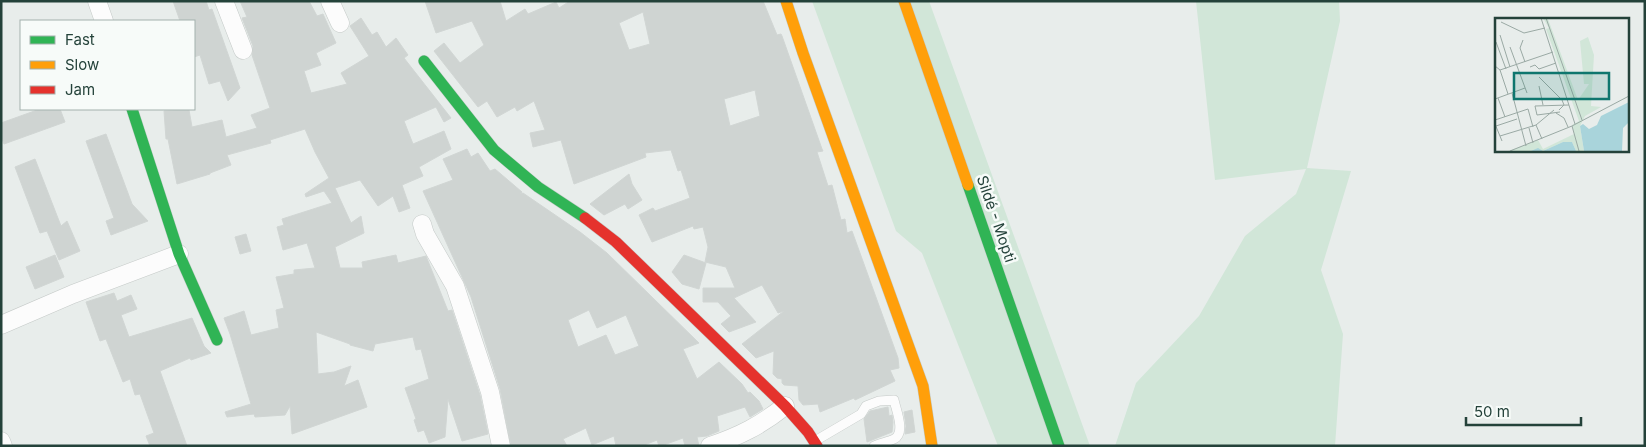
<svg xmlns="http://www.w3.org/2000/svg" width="1646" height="447" font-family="Inter,sans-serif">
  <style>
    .green { fill: #d1e6d8 }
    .building { fill: #cfd4d2; stroke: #d1d6d4; fill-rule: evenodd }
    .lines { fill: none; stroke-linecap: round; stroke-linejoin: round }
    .lane-casing { stroke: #c5cac8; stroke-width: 10 }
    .street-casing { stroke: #c5cac8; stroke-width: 19 }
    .fast-casing { stroke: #c3cbc8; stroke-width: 12 }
    .slow-casing { stroke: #c3cbc8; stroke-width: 12 }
    .jam-casing { stroke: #c3cbc8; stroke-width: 12 }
    .lane { stroke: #fcfcfc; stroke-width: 9 }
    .street { stroke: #fcfcfc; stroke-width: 18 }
    .fast { stroke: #30b455; stroke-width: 11 }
    .slow { stroke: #ff9f0a; stroke-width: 11 }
    .jam { stroke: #e5322d; stroke-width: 11 }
    .labels { text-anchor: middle; stroke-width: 5; stroke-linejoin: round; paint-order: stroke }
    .street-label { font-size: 15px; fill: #24423a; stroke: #f7fbf9 }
    .inset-road { fill: none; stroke: #9aa9a4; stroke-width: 1 }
    .view { fill: #0f766e; fill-opacity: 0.15; stroke: #0f766e; stroke-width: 2.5 }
    .inset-edge { fill: none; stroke: #24423a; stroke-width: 2.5 }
  </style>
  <rect width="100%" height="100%" fill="#e8edeb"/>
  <path class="green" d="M812 1H929L1090 446H998L922 253 896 231Z
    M1196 1H1339L1340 21 1307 168 1351 171 1321 270 1343 334 1335 446H1115L1136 383 1199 316 1245 236 1296 194 1306 169 1215 180Z"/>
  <path class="building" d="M173 1H206L209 10 212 9 240 88 228 101 220 81 209 84 200 55 194 57V21H180Z
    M240 1H309L317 16 323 14 336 43 316 53 321 65 304 71 311 93 347 84 341 73 369 56 350 26 361 18 372 35 377 32 386 47 396 38 408 55 404 58 451 118 444 122 436 107 404 121 413 144 444 131 451 149 419 167 423 176 402 185 410 208 399 212 393 196 378 206 360 180 335 188 351 223 361 216 364 233 335 247 340 268H363L362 262 396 255 398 263 426 256 448 311 452 310 480 395 488 434 462 441 448 399 445 437 429 443 424 430 418 432 414 420 416 419 405 388 429 379 421 349 416 350 413 337 375 344 373 351 350 345V344L316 332 318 374 334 372 351 366 344 386 358 380 367 407 292 434 290 406 285 415 255 417 254 414 227 417 225 412 251 404 230 334 224 318 244 311 251 335 279 328 276 310 284 308 276 277 294 274V270L315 268 307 243 283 250 277 227 284 225 282 219 332 203 324 191 306 197 305 194 329 178 315 152 305 129 270 140 271 143 227 155 231 165 210 173V174L177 184 168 139H166L164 111 189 110 192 127 222 120 226 137 257 128 251 115 270 108 252 55 253 46 242 18 247 17Z
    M425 1H500L506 21 525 9 528 14 556 2 559 8 570 1H763L777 35 781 34 782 36 822 149 823 151 817 152 828 186 832 185 841 220 845 219 847 233 852 231 898 358 899 368 890 370 895 381 855 400 854 398 820 412 818 404 803 405 799 400 798 386 784 385 782 383V379L777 378 773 374 774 351 756 358 742 344 784 311 778 313 762 285 734 298 756 322 729 332 721 324 731 316 718 302H703V288H735L726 267 705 262 708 247 703 227 694 229 693 226 652 242 639 215 653 208 655 211 690 198 681 170 678 171 671 150 645 153 646 157 574 184 561 140 533 147 530 133 545 130 534 101 517 111 515 107 497 117 487 101 478 107 434 51 444 43 460 63 484 45 472 21 436 33ZM643 12 650 44 629 50 619 23ZM755 90 760 116 730 126 724 99Z
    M40 109H60L65 122 4 144 1 136V123Z
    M106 134 132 204 148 221 111 235 106 221 114 218 86 141Z
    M467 149 471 157 478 153 490 171 495 169 522 192 520 194 523 193 580 232 607 253 699 343 683 349 697 379 719 362 742 384 748 393 750 392 759 401 763 409 750 417 745 407 717 416 719 431 707 436 697 437 699 446H685L683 438 661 446H659L657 440 642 446H616L614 436 592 445 586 428 563 439 567 446H511L500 389 471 297 423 191 453 180 443 159ZM589 310 597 328 626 315 639 346 615 355 606 335 578 347 568 320Z
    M35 159 61 226 67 221 80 251 59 260 47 231 40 233 15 167Z
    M629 174 632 184 642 200 628 209 625 204 604 215 590 204Z
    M246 234 251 251 240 254 235 237Z
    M55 255 64 277 35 289 26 267Z
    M684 255 706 263 699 289 682 284 672 272Z
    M114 293 117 301 131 295 137 309 121 315 129 337 192 318 204 346 211 353 191 360 190 358 160 371 187 446H150L146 436 154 433 140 394 135 395 130 379 123 382 106 339 100 341 86 302Z
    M888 407 889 416 892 415 893 422 892 432 867 442 864 419 870 411Z
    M912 410 915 432 905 434 906 426 904 412Z"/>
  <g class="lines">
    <defs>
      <path id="lane" d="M815 441 861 414 866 406 879 401 894 400C896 410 906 433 894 439 888 442 880 443 874 446"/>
      <path id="street" d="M97 1 104 21
        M224 1 243 50
        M330 1 340 23
        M422 224 425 234 455 286 490 392 501 446
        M1 325 73 294 179 254
        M1 441 3 446
        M710 446C740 436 761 425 785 406"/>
      <path id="fast" d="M424 61 494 150 538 187 585 218
        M132 109 179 254 217 340
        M968 185 1059 446"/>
      <path id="slow" d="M786 1 803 53 923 386 932 446
        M904 1 968 185"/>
      <path id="jam" d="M585 218 616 242 785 406 808 432 817 446"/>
    </defs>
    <use href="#lane" class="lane-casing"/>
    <use href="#street" class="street-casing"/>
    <use href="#fast" class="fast-casing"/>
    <use href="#slow" class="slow-casing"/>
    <use href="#jam" class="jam-casing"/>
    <use href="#lane" class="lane"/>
    <use href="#street" class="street"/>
    <use href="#fast" class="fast"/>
    <use href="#slow" class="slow"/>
    <use href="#jam" class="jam"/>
  </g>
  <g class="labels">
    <g class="street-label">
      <text transform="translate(996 219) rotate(71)" y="5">Sildé - Mopti</text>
    </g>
  </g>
  <g transform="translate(1495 18)">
    <rect width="134" height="134" fill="#e8edeb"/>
    <path d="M48 0 53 1 83 82 94 66H89L85 23 93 19 99 37 96 88 106 89 90 98 85 108 89 133H81L77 124H68L48 133H13L43 122 48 131 79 116 77 107 84 103 51 11 54 10Z" fill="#d1e6d8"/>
    <path d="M134 84V104L128 110 127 133H89L85 108 88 106 94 111 102 107 106 98ZM68 124H77L81 133H36L43 130 48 133Z" fill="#a9d4db"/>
    <path class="inset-road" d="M46 0 80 106M51 0 87 102M6 4 29 15 50 10M5 17 15 49M28 22 25 30 30 44M1 24 11 51M15 29 32 75M0 48 5 52 13 76M35 49 40 47 44 51 61 45M5 52 58 34M44 59 67 82 69 87 64 92M44 68 48 87M17 75 31 128M3 80 10 99M0 81 30 70M65 94 42 97 40 88 74 87M61 95 69 100 73 109M0 102 33 91 38 109M0 106 7 123M41 107 47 121M1 108 22 101M77 108 84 133M34 110 38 125M5 118 41 107 59 92M15 133 77 108 134 78"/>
    <path class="view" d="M19 55H114V81H19Z"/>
    <rect width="134" height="134" class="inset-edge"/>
  </g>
  <rect width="1646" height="447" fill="none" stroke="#24423a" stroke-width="5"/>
  <rect x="20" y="20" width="175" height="90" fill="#f7fbf9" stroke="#a3b1ad"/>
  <rect x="30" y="36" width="25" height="8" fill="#30b455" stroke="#a3b1ad"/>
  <text x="65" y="45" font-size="15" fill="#24423a">Fast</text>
  <rect x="30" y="61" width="25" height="8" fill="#ff9f0a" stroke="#a3b1ad"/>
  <text x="65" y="70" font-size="15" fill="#24423a">Slow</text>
  <rect x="30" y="86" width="25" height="8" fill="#e5322d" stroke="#a3b1ad"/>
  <text x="65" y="95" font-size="15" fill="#24423a">Jam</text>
  <path d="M1466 417v8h115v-8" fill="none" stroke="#24423a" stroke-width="2.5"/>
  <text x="1474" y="417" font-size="15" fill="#24423a" stroke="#f7fbf9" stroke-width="4" paint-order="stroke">50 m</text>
</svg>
